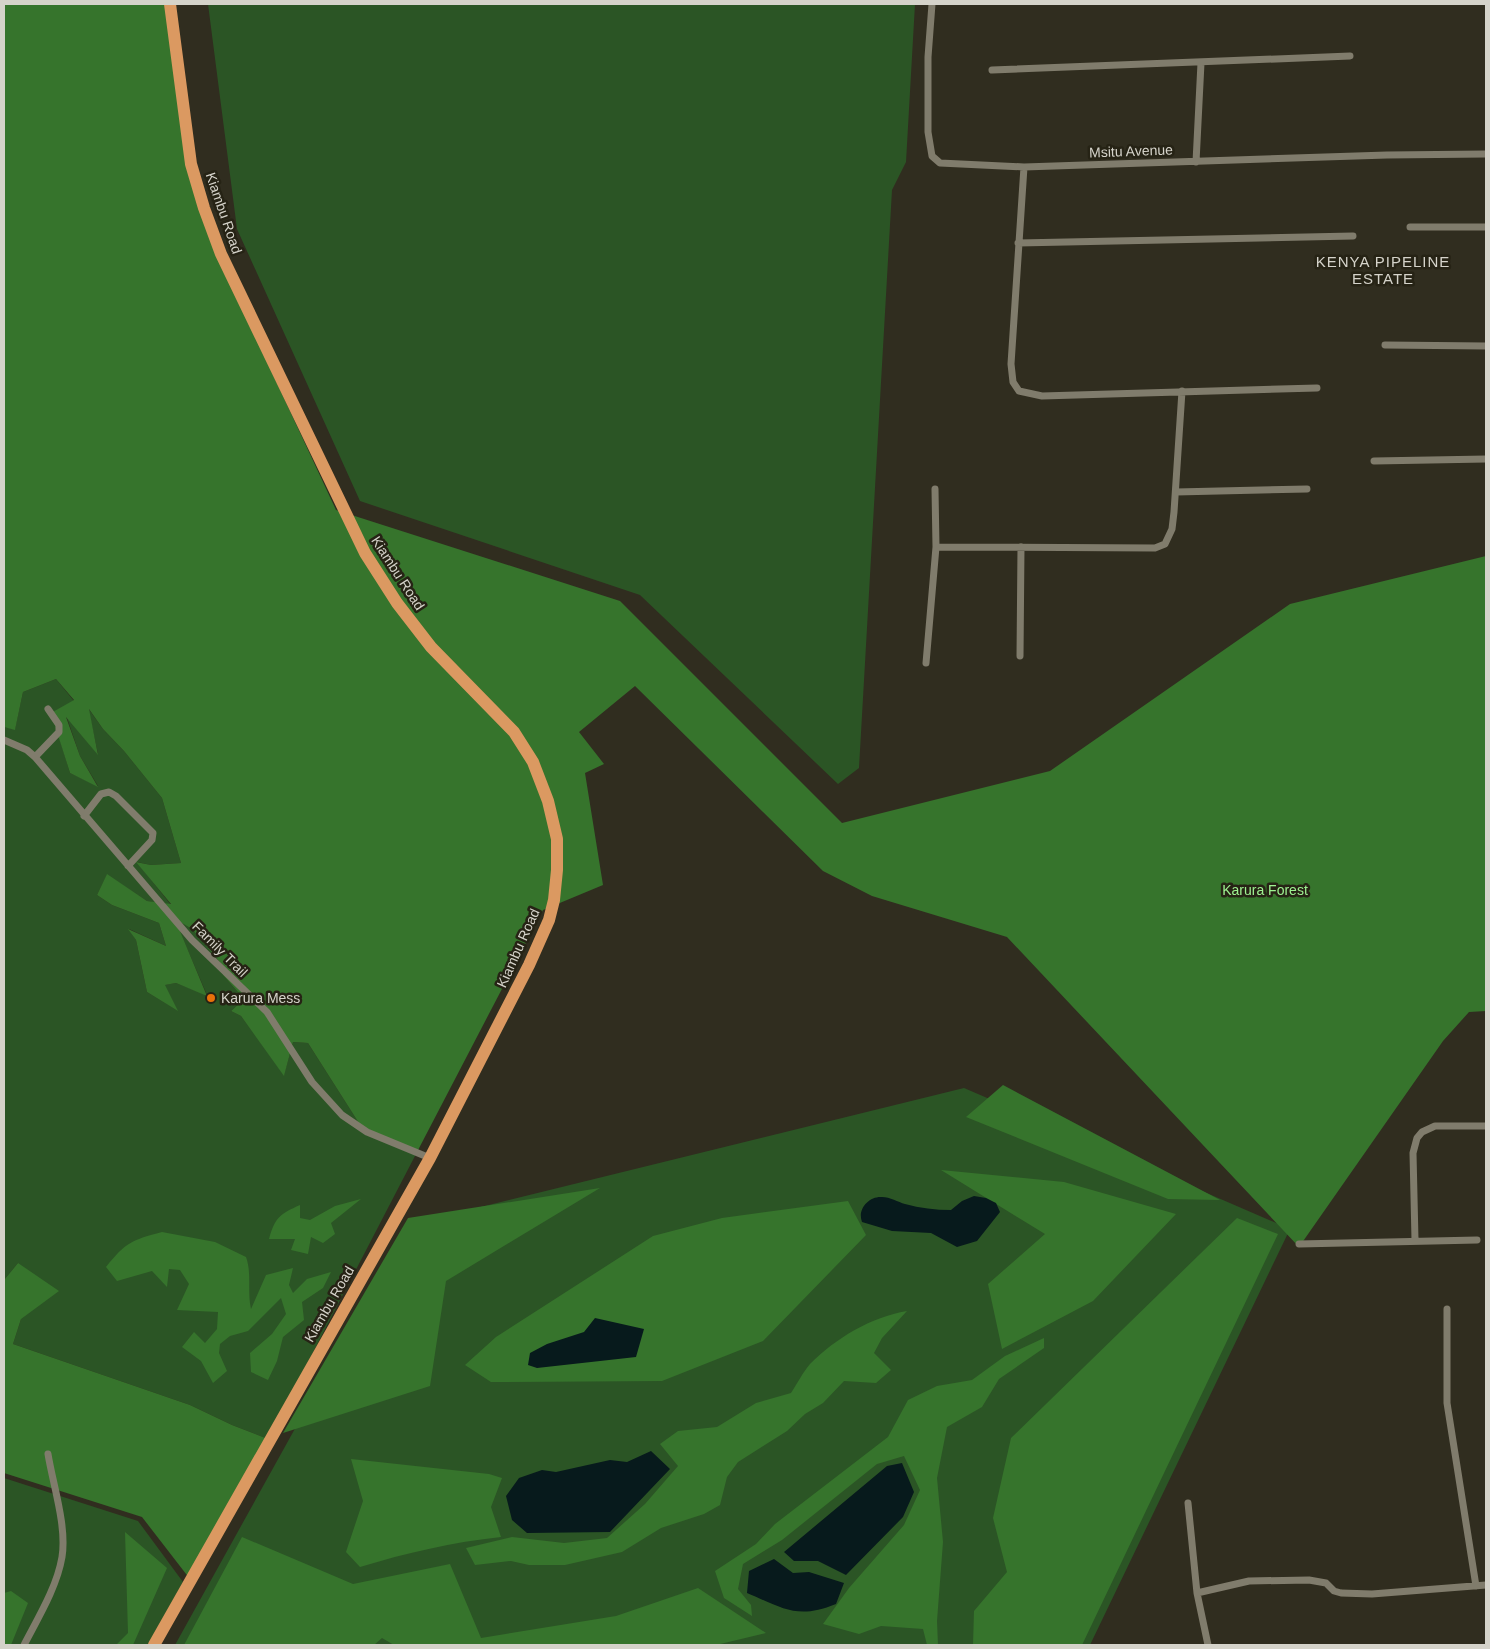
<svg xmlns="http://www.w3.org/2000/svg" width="1490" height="1649" font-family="Arial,sans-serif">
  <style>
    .green { fill: #2b5525 }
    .forest { fill: #36742c }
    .water { fill: #071a1c }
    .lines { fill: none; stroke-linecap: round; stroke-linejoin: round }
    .street { stroke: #807c6c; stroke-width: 7 }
    .highway { stroke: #db9961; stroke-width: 12 }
    .food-dot { fill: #e8710a; stroke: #262315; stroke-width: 2 }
    .labels { text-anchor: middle; stroke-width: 5; stroke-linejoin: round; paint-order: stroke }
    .street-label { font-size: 14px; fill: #d5d3ca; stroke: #262315 }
    .park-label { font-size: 14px; fill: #9ef291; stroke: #262315 }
    .poi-label { font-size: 14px; fill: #d5d3ca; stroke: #262315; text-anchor: start }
    .neighbourhood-label { font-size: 15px; letter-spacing: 1px; fill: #d5d3ca; stroke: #262315 }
  </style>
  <rect width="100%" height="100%" fill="#302d1f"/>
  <path class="green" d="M208 4H915L906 162 892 190 859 768 838 784 640 595 360 501 237 229Z
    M56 679 74 701 57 730 70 773 98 786 80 756 66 715 98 754 88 708 103 729 124 751 162 798 181 863 151 865 137 862 171 905 147 901 107 875 97 895 112 905 159 923 166 946 129 929 136 940 147 992 177 1010 164 985 176 983 207 995 174 918 192 929 223 966V975L244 999 231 1011 241 1016 284 1075 293 1042 308 1043 362 1128 416 1154 268 1439 232 1425 190 1405 13 1344 21 1319 18 1263 4 1280V727L15 729 23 692Z
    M964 1088 1290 1229 1090 1645H175L408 1225Z
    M4 1478 138 1521 183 1582 148 1645H4Z"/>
  <path class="forest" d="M4 4H174L191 145 209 237 336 510 620 601 842 823 1050 771 1290 604 1486 556V1011L1469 1012 1443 1041 1299 1247 1007 937 872 896 823 871 635 686 579 732 604 764 585 773 603 885 543 910 416 1154 362 1128 308 1043 293 1042 284 1076 241 1016 231 1011 244 999 223 975V966L192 929 175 919 207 996 176 983 165 985 178 1011 147 992 136 940 128 929 166 946 159 923 112 905 97 895 107 874 147 901 171 904 136 862 151 865 181 863 162 798 124 751 103 729 89 709 98 755 66 717 80 756 98 787 70 773 51 713 74 700 56 679 23 692 15 730 4 727Z
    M1003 1085 1220 1200 1168 1199 966 1117Z
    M941 1170 1064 1182 1176 1214 1093 1301 1002 1349 988 1284 1045 1234Z
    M600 1188 446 1281 430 1386 283 1433 408 1218Z
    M361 1199 331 1223 335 1234 323 1243 311 1237 308 1254 291 1250 295 1239H269C275 1217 280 1214 300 1205V1218L310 1220 335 1206Z
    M848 1201 866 1235 763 1341 662 1381 491 1382 465 1365 496 1337 653 1236 722 1218Z
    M1237 1218 1278 1234 1082 1645H973L974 1611 1007 1572 993 1518 1011 1438Z
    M162 1232 215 1242 246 1257C252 1273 247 1291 251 1309L266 1275 293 1268 289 1285 293 1293 307 1279 331 1272 323 1288 302 1302 304 1320 283 1337 277 1361 268 1380 251 1372 250 1353 272 1334 286 1314 281 1298 248 1331 230 1336 220 1344 219 1353 227 1371 213 1383 201 1361 182 1347 194 1332 205 1343 217 1329 218 1312 177 1310 189 1284 180 1270 169 1269 167 1287 152 1271 117 1281 106 1267C126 1242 132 1240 162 1232Z
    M18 1263 59 1291 21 1319 13 1344 190 1405 232 1425 268 1439 193 1583 142 1517 4 1473V1280Z
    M907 1311 882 1338 874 1353 891 1370 876 1383 844 1381 823 1403 805 1414 787 1431 738 1462 727 1477 720 1505 704 1514 661 1528 622 1552 565 1565H529L511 1561 475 1565 466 1548 512 1537 564 1543 607 1538 645 1504 678 1466 660 1444 678 1431 717 1427 756 1403 791 1393C797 1384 803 1372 810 1364 836 1338 871 1317 907 1311Z
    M1044 1338V1348L999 1379 982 1407 947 1427 937 1478 943 1542 937 1621 938 1645H927L923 1629 881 1626 859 1634 823 1624 849 1588 904 1525 920 1490 904 1456 877 1464 782 1540 743 1564 738 1589 751 1605 752 1616 724 1598 715 1571 756 1544 775 1524 888 1437 908 1400 937 1386 972 1380 1005 1356Z
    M351 1459 489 1474 502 1478 491 1507 501 1537C453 1542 406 1553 360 1567L346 1552 363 1501Z
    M125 1532 167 1568 133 1645H116L128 1633Z
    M242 1537 353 1584 450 1564 481 1638 616 1616 698 1588 766 1633 716 1645H394L382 1638 374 1645H184Z
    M11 1591 28 1603 11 1645H4V1593Z"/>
  <path class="water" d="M974 1196 986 1198 996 1203 1000 1212 977 1241 957 1247 931 1233 892 1231 862 1222C857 1209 869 1196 882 1197 890 1197 898 1202 905 1204 920 1208 935 1210 951 1210L962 1201Z
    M595 1318 644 1329 636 1357 537 1368 528 1365 530 1353 547 1344 584 1332Z
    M651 1451 670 1469 610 1532 527 1533 512 1520 506 1496 519 1478 542 1470 556 1472 610 1460 627 1462Z
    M902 1463 914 1492 903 1517 846 1575 818 1561H794L784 1552 887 1466Z
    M774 1559 793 1573 809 1572 844 1583 836 1604C797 1620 783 1608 747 1593L749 1571Z"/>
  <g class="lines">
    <path class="street" d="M932 4 928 57V132L932 156 940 163 1024 167 1387 155 1486 154
      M992 70 1350 56
      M1196 162 1201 63
      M1024 167 1011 364 1013 382 1019 391 1042 396 1317 388
      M1410 227H1486
      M1018 243 1353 236
      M1385 345 1486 346
      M1374 461 1486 459
      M1176 492 1307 489
      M936 547 1155 548 1165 544 1172 529 1174 512 1182 391
      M1020 656 1021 547
      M926 663 936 547 935 489
      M4 740 27 750 35 757 192 940 267 1012 312 1082 342 1115 367 1132 430 1158
      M35 757 59 732V725L48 709
      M84 816 101 794 109 792 116 796 153 833 152 840 128 866
      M1415 1240 1413 1153 1417 1138 1422 1132 1435 1126H1486
      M1299 1244 1477 1240
      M1447 1309V1403L1476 1586
      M1188 1503 1197 1593 1208 1645
      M1197 1593 1249 1581 1309 1580 1326 1583 1334 1591 1341 1593 1372 1594 1486 1585
      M24 1645C38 1618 57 1587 62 1557 67 1526 53 1485 48 1454"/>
    <path class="highway" d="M154 1645 430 1158 529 965 549 920 554 900 557 870V839L548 801 533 762 514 732 431 647 397 603 365 553 221 254 204 208 191 164 170 4"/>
  </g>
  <circle class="food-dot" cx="211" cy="998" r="5"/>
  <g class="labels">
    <g class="street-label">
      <text transform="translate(1131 151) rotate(-2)" y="5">Msitu Avenue</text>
      <text transform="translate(224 213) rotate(71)" y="5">Kiambu Road</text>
      <text transform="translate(398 573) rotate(57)" y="5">Kiambu Road</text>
      <text transform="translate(518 948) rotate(-66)" y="5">Kiambu Road</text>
      <text transform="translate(220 949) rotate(45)" y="5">Family Trail</text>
      <text transform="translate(329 1304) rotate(-60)" y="5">Kiambu Road</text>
    </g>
    <g class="park-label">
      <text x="1265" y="895">Karura Forest</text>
    </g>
    <g class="poi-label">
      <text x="221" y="1003">Karura Mess</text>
    </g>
    <g class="neighbourhood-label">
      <text x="1383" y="267">KENYA PIPELINE<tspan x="1383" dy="17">ESTATE</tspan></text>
    </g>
  </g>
  <rect width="1490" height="1649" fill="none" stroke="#d5d3ca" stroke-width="10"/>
</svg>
